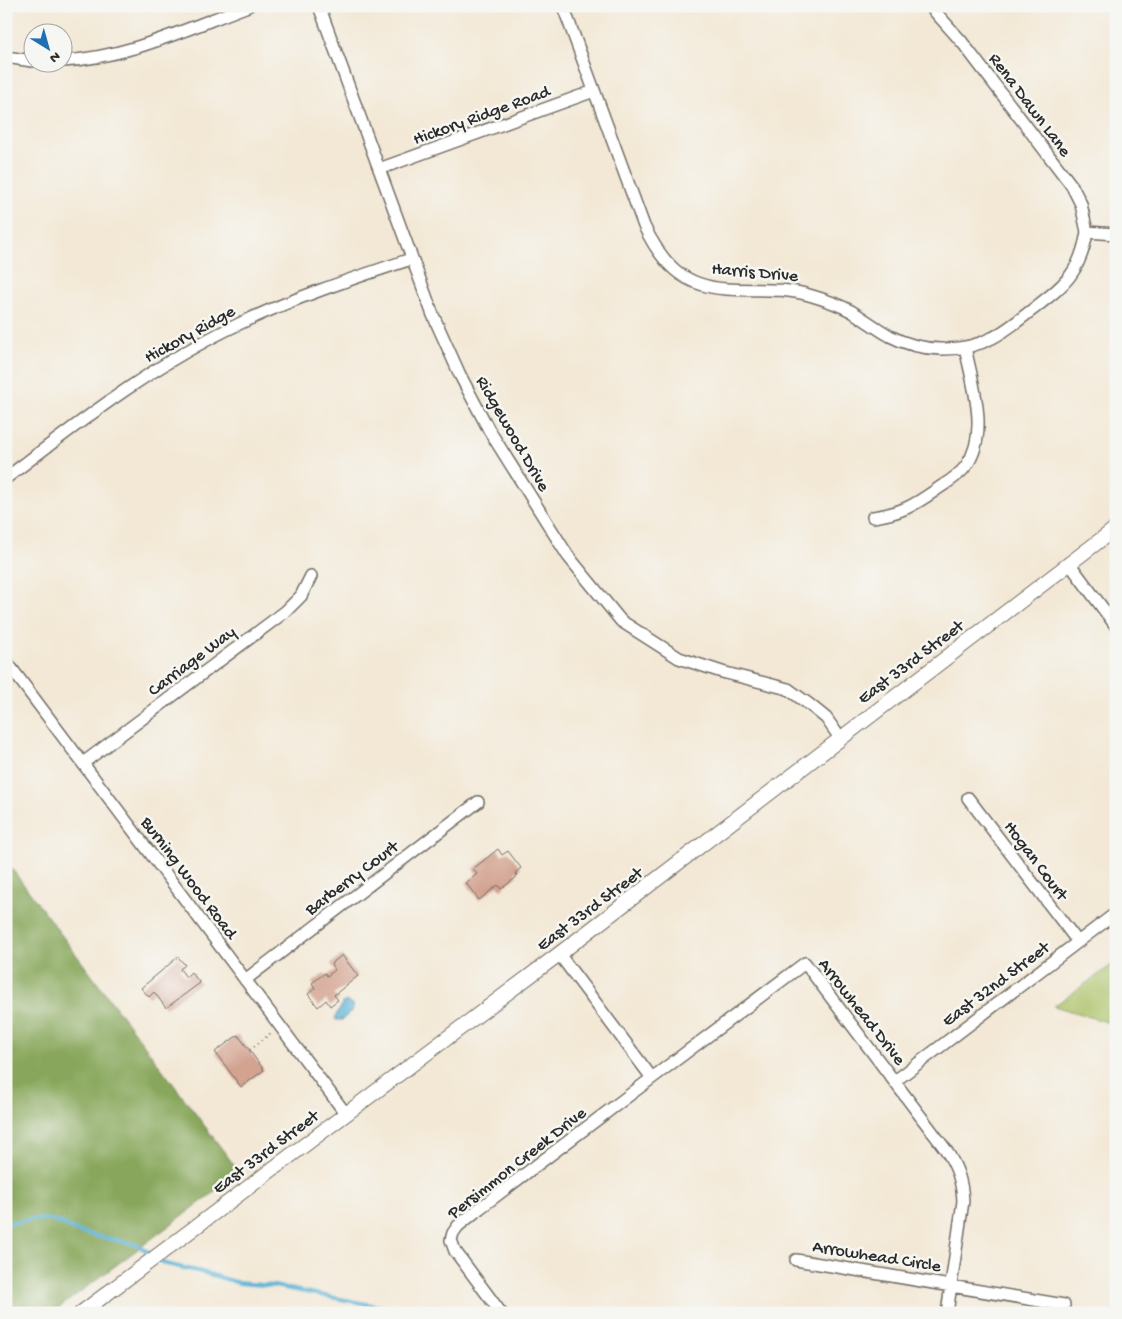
<svg xmlns="http://www.w3.org/2000/svg" width="1122" height="1319" font-family="'Gochi Hand',sans-serif">
  <style>
    .green { fill: #abc166; stroke: #6b7648 }
    .forest { fill: #88a75b; stroke: #5a6943 }
    .water { fill: #5ab2d7; stroke: #426e81 }
    .lines { fill: none; stroke-linecap: round; stroke-linejoin: round }
    .stream { stroke: #5ab2d7; stroke-width: 4 }
    .building { fill: #d3a390 }
    .minor-casing { stroke: #716d66; stroke-width: 14 }
    .tertiary-casing { stroke: #716d66; stroke-width: 16 }
    .path { stroke: #716d66; stroke-width: 2; stroke-dasharray: 1 4; stroke-linecap: butt }
    .minor { stroke: #fff; stroke-width: 11 }
    .tertiary { stroke: #fff; stroke-width: 14 }
    .labels { text-anchor: middle; stroke-width: 5; stroke-linejoin: round; paint-order: stroke }
    .street-label { font-size: 18px; fill: #2b2b2b; stroke: #f6f6f2 }
  </style>
  <rect width="100%" height="100%" fill="#f6f6f2"/>
  <filter id="ink" filterUnits="userSpaceOnUse"><feTurbulence type="fractalNoise" baseFrequency=".02" numOctaves="2"/><feDisplacementMap in="SourceGraphic" scale="10" xChannelSelector="R" yChannelSelector="G"/><feConvolveMatrix kernelMatrix="1 2 1 2 8 2 1 2 1" color-interpolation-filters="sRGB"/></filter>
  <filter id="wash" filterUnits="userSpaceOnUse"><feTurbulence type="fractalNoise" baseFrequency=".0096" numOctaves="4" result="noise"/><feDisplacementMap in="SourceGraphic" scale="20" xChannelSelector="R" yChannelSelector="G"/><feGaussianBlur stdDeviation="1.12" result="paint"/><feColorMatrix in="noise" values="0 0 0 0 0 0 0 0 0 0 0 0 0 0 0 0 0 1.4 0 .05"/><feComposite in="paint" operator="in"/></filter>
  <g filter="url(#wash)">
    <rect width="100%" height="100%" fill="#f3e8d5"/>
    <path class="green" d="M1116 962V1025L1054 1006Z"/>
    <path class="forest" d="M6 861 240 1173 52 1313H6Z"/>
    <path class="water" d="M347 1001 352 1004 353 1010 342 1020H336L335 1018C336 1012 341 1011 342 1003Z"/>
    <g class="lines">
      <path class="stream" d="M6 1224 34 1219 52 1220 79 1232 135 1244 154 1255
        M159 1260 166 1264 202 1272 239 1283 274 1286 413 1313"/>
    </g>
    <g id="blocks">
      <path class="building" d="M498 849 502 855 508 851 521 868 515 873 518 876 501 889 498 885 479 900 466 883 477 874 473 869Z
        M342 955 358 976 334 995 338 1000 330 1006 326 1000 318 1007 308 994 315 988 312 983 325 973 327 976 335 970 331 964Z
        M178 957 185 965 180 969 186 977 191 972 200 983 166 1008 154 992 149 997 141 988Z
        M238 1035 264 1070 241 1087 215 1052Z"/>
    </g>
  </g>
  <g filter="url(#ink)">
    <use href="#blocks" fill-opacity="0" stroke="#716d66" stroke-width="1"/>
    <g class="lines">
      <defs>
        <path id="minor" d="M319 6 433 315 460 375 489 430 568 556 621 621 679 658 722 672 788 689 810 705 826 718 840 738
          M563 6 644 226C662 263 682 286 726 289 754 291 781 287 809 295 823 299 838 304 851 311 864 319 876 328 890 336 920 352 961 354 992 338 1006 331 1019 320 1032 310 1064 285 1080 274 1087 232L1116 234
          M930 6 962 42 1072 186 1081 204 1087 232
          M6 57 32 61
          M62 61C127 58 188 28 248 6
          M379 169 594 91
          M6 478C81 421 155 363 241 323 296 297 354 278 411 259
          M873 517C901 513 913 506 936 490 946 483 958 477 966 466 990 433 972 383 965 347
          M1069 563 1116 626
          M6 661 346 1114
          M83 763 286 611 301 596 311 576
          M968 798 1078 942
          M559 954 652 1078 805 963 946 1150C957 1167 962 1181 963 1201L947 1313
          M245 980 478 802
          M895 1081 1116 913
          M796 1260 1064 1305
          M501 1313 455 1251 451 1240 453 1233 458 1226 480 1208 652 1078"/>
        <path id="tertiary" d="M81 1313 559 954 1116 528"/>
      </defs>
      <use href="#minor" class="minor-casing"/>
      <use href="#tertiary" class="tertiary-casing"/>
      <path class="path" d="M250 1050 271 1033"/>
      <use href="#minor" class="minor"/>
      <use href="#tertiary" class="tertiary"/>
    </g>
  </g>
  <g class="labels">
    <g class="street-label">
      <text transform="translate(1031 104) rotate(53)" y="6">Rena Dawn Lane</text>
      <text transform="translate(481 114) rotate(-20)" y="6">Hickory Ridge Road</text>
      <text transform="translate(755 271) rotate(5)" y="6">Harris Drive</text>
      <text transform="translate(189 333) rotate(-29)" y="6">Hickory Ridge</text>
      <text transform="translate(514 433) rotate(60)" y="6">Ridgewood Drive</text>
      <text transform="translate(191 660) rotate(-37)" y="6">Carriage Way</text>
      <text transform="translate(910 661) rotate(-37)" y="6">East 33rd Street</text>
      <text transform="translate(1037 860) rotate(53)" y="6">Hogan Court</text>
      <text transform="translate(190 877) rotate(53)" y="6">Burning Wood Road</text>
      <text transform="translate(351 877) rotate(-37)" y="6">Barberry Court</text>
      <text transform="translate(589 908) rotate(-37)" y="6">East 33rd Street</text>
      <text transform="translate(995 983) rotate(-37)" y="6">East 32nd Street</text>
      <text transform="translate(863 1011) rotate(52)" y="6">Arrowhead Drive</text>
      <text transform="translate(265 1151) rotate(-37)" y="6">East 33rd Street</text>
      <text transform="translate(516 1162) rotate(-38)" y="6">Persimmon Creek Drive</text>
      <text transform="translate(877 1255) rotate(9)" y="6">Arrowhead Circle</text>
    </g>
  </g>
  <rect width="1122" height="1319" fill="none" stroke="#f6f6f2" stroke-width="25"/>
  <g transform="translate(48 48) rotate(143)"><circle r="24" fill="#f6f6f2" stroke="#a5a5a2"/>
  <path d="M0-4L9 19L0 12L-9 19Z" fill="#1f6fb2"/>
  <text y="-8" font-size="14" font-weight="bold" text-anchor="middle" fill="#2b2b2b">N</text>
  </g>
</svg>
